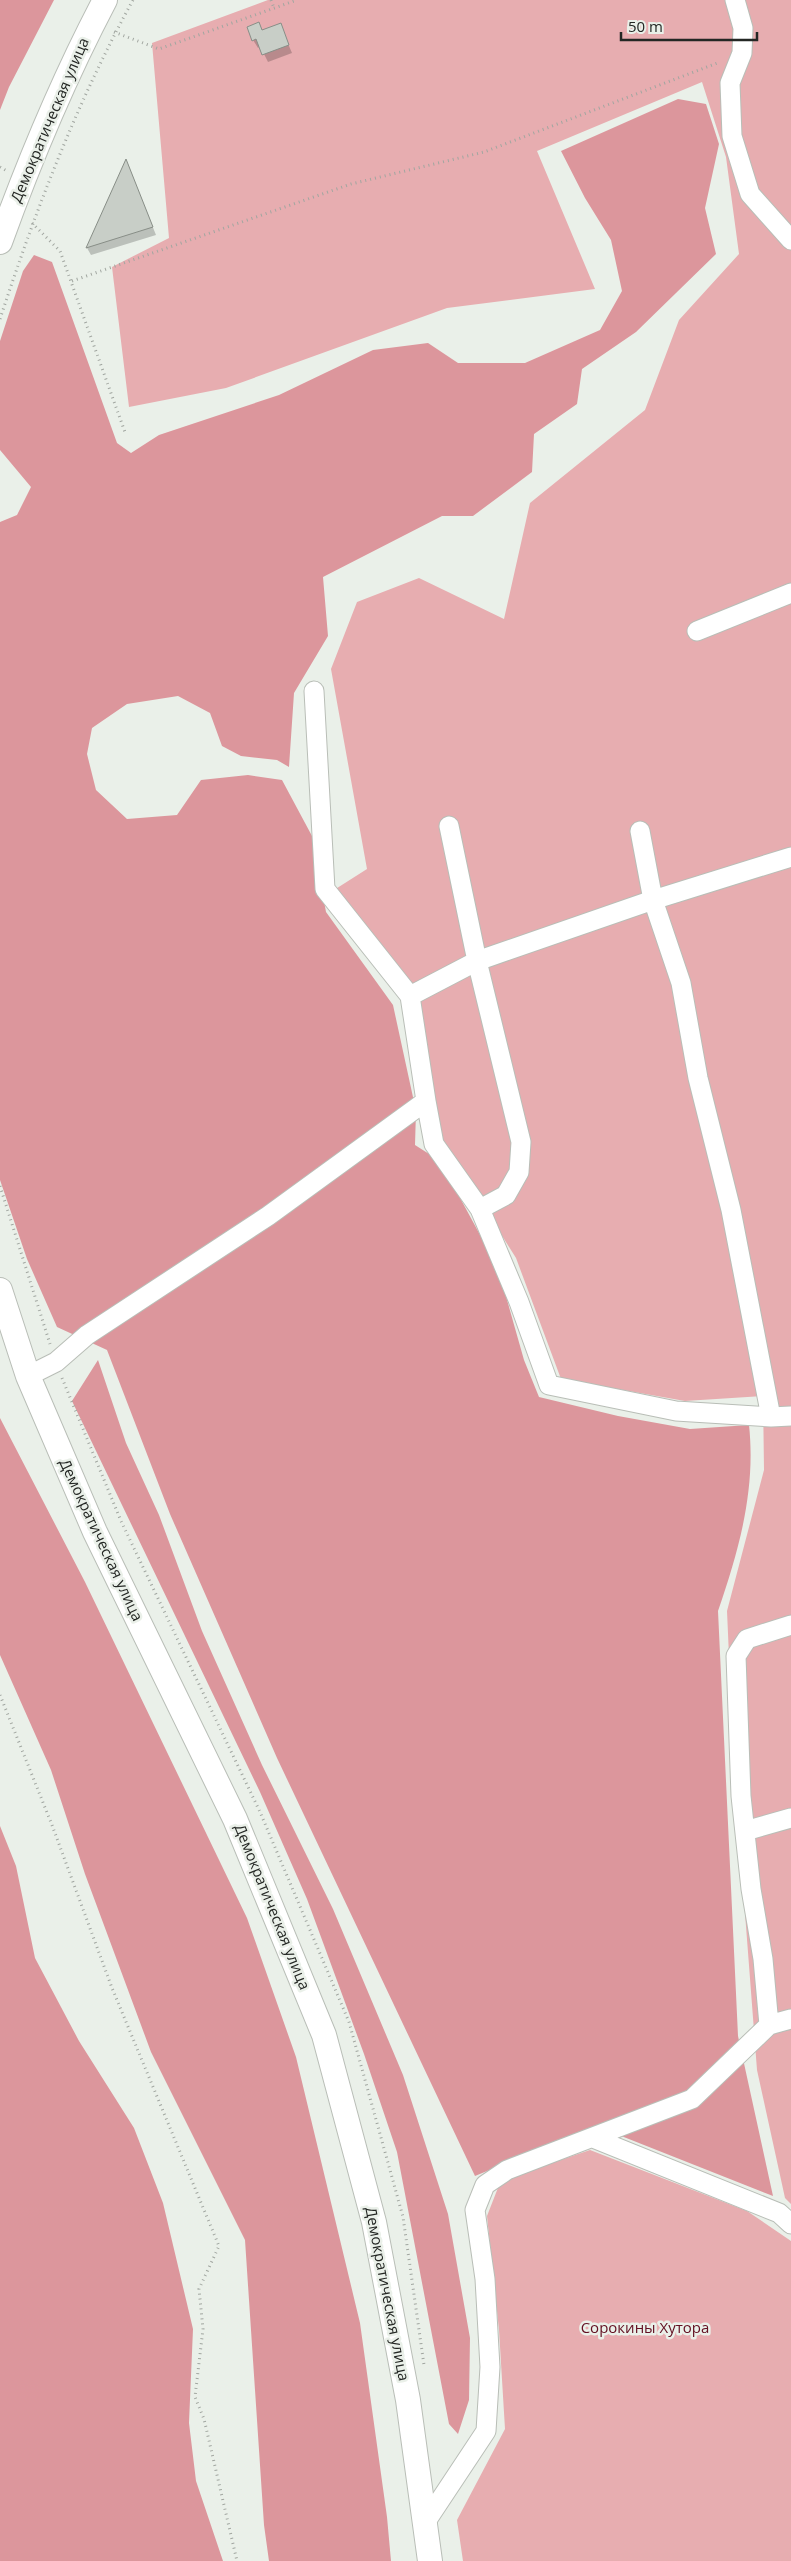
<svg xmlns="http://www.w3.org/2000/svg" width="791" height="2561" font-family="'Open Sans',sans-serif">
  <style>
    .green { fill: #e7adb0 }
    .forest { fill: #dc969c }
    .shadow { fill: #0003 }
    .building { fill: #c8cec7; stroke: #888e87 }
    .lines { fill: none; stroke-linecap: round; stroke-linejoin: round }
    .minor-casing { stroke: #b9beb7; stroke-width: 21 }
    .major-casing { stroke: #b9beb7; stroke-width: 26 }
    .path { stroke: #a1a6a0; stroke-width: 3; stroke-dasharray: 1 4; stroke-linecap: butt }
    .minor { stroke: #fff; stroke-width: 19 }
    .major { stroke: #fff; stroke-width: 24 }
    .labels { text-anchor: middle; stroke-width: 5; stroke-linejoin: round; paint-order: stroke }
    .street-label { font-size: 15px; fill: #242724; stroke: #eaf0e9 }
    .park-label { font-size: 15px; fill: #631022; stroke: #eaf0e9 }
  </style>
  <rect width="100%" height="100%" fill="#eaf0e9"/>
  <path class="green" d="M268 0H791V2204L785 2198 757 2070 734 1769 727 1611 764 1470 763 1396 685 1401 561 1379 516 1258 439 1135 415 992 334 890 367 869 331 669 357 602 419 578 504 619 530 503 645 410 679 320 739 254 726 157 702 82 537 151 595 289 447 308 226 388 129 407 112 267 169 238 152 43Z
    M590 2150 747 2211 791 2241V2561H463L457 2520 505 2429 499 2330 487 2216 501 2180Z"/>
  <path class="forest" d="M0 0H54L9 87 0 110Z
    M678 99 706 104 719 144 705 208 716 254 636 332 582 369 577 404 534 434 532 472 473 516H442L323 577 328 636 294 693 289 767 277 760 241 756 222 746 210 713 178 696 127 704 92 728 87 754 96 790 127 819 177 815 201 780 248 775 282 780 312 836 326 912 393 1005 416 1111 415 1145 440 1161 498 1268 524 1360 539 1397 618 1416 690 1429 749 1425C756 1490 739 1550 718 1611L738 2036 773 2196 596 2126 475 2176 277 1758 170 1514 107 1350 57 1327 27 1259 0 1180V522L17 515 31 487 0 450V341L23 271 34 255 52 262 117 443 131 453 159 435 279 395 373 350 428 343 458 363H525L600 330 622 291 611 240 585 198 561 151Z
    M98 1360 126 1443 159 1515 202 1631 262 1765 333 1909 403 2075 448 2214 470 2338 469 2400 458 2434 449 2424 397 2152 364 2054 307 1899 260 1792 72 1401Z
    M0 1418 85 1582 247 1918 296 2057 360 2323 387 2517 391 2561H269L264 2525 245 2240 151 2052 85 1874 51 1770 0 1655Z
    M0 1826 16 1866 35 1958 79 2041 134 2128 163 2203 193 2329 189 2423 196 2481 223 2561H0Z"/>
  <path class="shadow" d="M259 24 263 31 280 25 292 53 268 62 260 46 258 48 253 40Z
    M129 168 156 235 91 255 87 248Z"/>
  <path class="building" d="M259 22 262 30 281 23 289 45 262 55 256 39 252 41 247 27Z
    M126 159 153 227 86 248Z"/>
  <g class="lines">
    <defs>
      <path id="minor" d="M735 0 743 28 742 53 730 83 732 136 750 194 791 240
        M697 631 791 593
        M314 691 325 889 410 996 426 1101
        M449 826 477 961 521 1142 519 1172 506 1195 480 1209 519 1302 549 1385 676 1411 771 1417
        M640 831 653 900 681 983 698 1078 731 1210 771 1417 791 1416
        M410 996 477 961 653 900 791 857
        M28 1376 56 1362 87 1335 268 1216 426 1101 434 1144 480 1209
        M745 1831 791 1818
        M769 2025 791 2019
        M593 2138 779 2213 791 2224
        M425 2523 486 2431 490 2367 485 2279 475 2210 485 2185 507 2170 692 2099 769 2025 763 1959 751 1889 741 1796 736 1656 747 1639 791 1625"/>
      <path id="major" d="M0 242C30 159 64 78 105 0
        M0 1290 28 1376 95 1532 235 1819 324 2035 374 2222 408 2400 430 2561"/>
    </defs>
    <use href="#minor" class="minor-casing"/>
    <use href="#major" class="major-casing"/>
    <path class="path" d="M271 0 274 8
      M114 32 159 49 297 0
      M0 167 7 171
      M32 223 60 251 126 435
      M72 281 351 184 484 152 720 62
      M0 319C36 209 77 102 133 0
      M0 1186 50 1344
      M62 1378 121 1521 260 1812 349 2022 403 2217 424 2365
      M0 1695 52 1825 112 1988 219 2246 199 2289 203 2329 195 2397 204 2419 237 2561"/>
    <use href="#minor" class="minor"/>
    <use href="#major" class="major"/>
  </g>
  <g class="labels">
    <g class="street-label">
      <text transform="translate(50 120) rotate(-67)" y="5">Демократическая улица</text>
      <text transform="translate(101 1540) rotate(65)" y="5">Демократическая улица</text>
      <text transform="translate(272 1907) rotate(68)" y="5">Демократическая улица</text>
      <text transform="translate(387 2294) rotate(79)" y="5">Демократическая улица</text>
    </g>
    <g class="park-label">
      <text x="645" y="2333">Сорокины Хутора</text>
    </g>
  </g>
  <path d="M621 32v8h136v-8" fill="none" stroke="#242724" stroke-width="2.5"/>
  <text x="628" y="32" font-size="15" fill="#242724" stroke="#eaf0e9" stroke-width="4" paint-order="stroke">50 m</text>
</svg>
